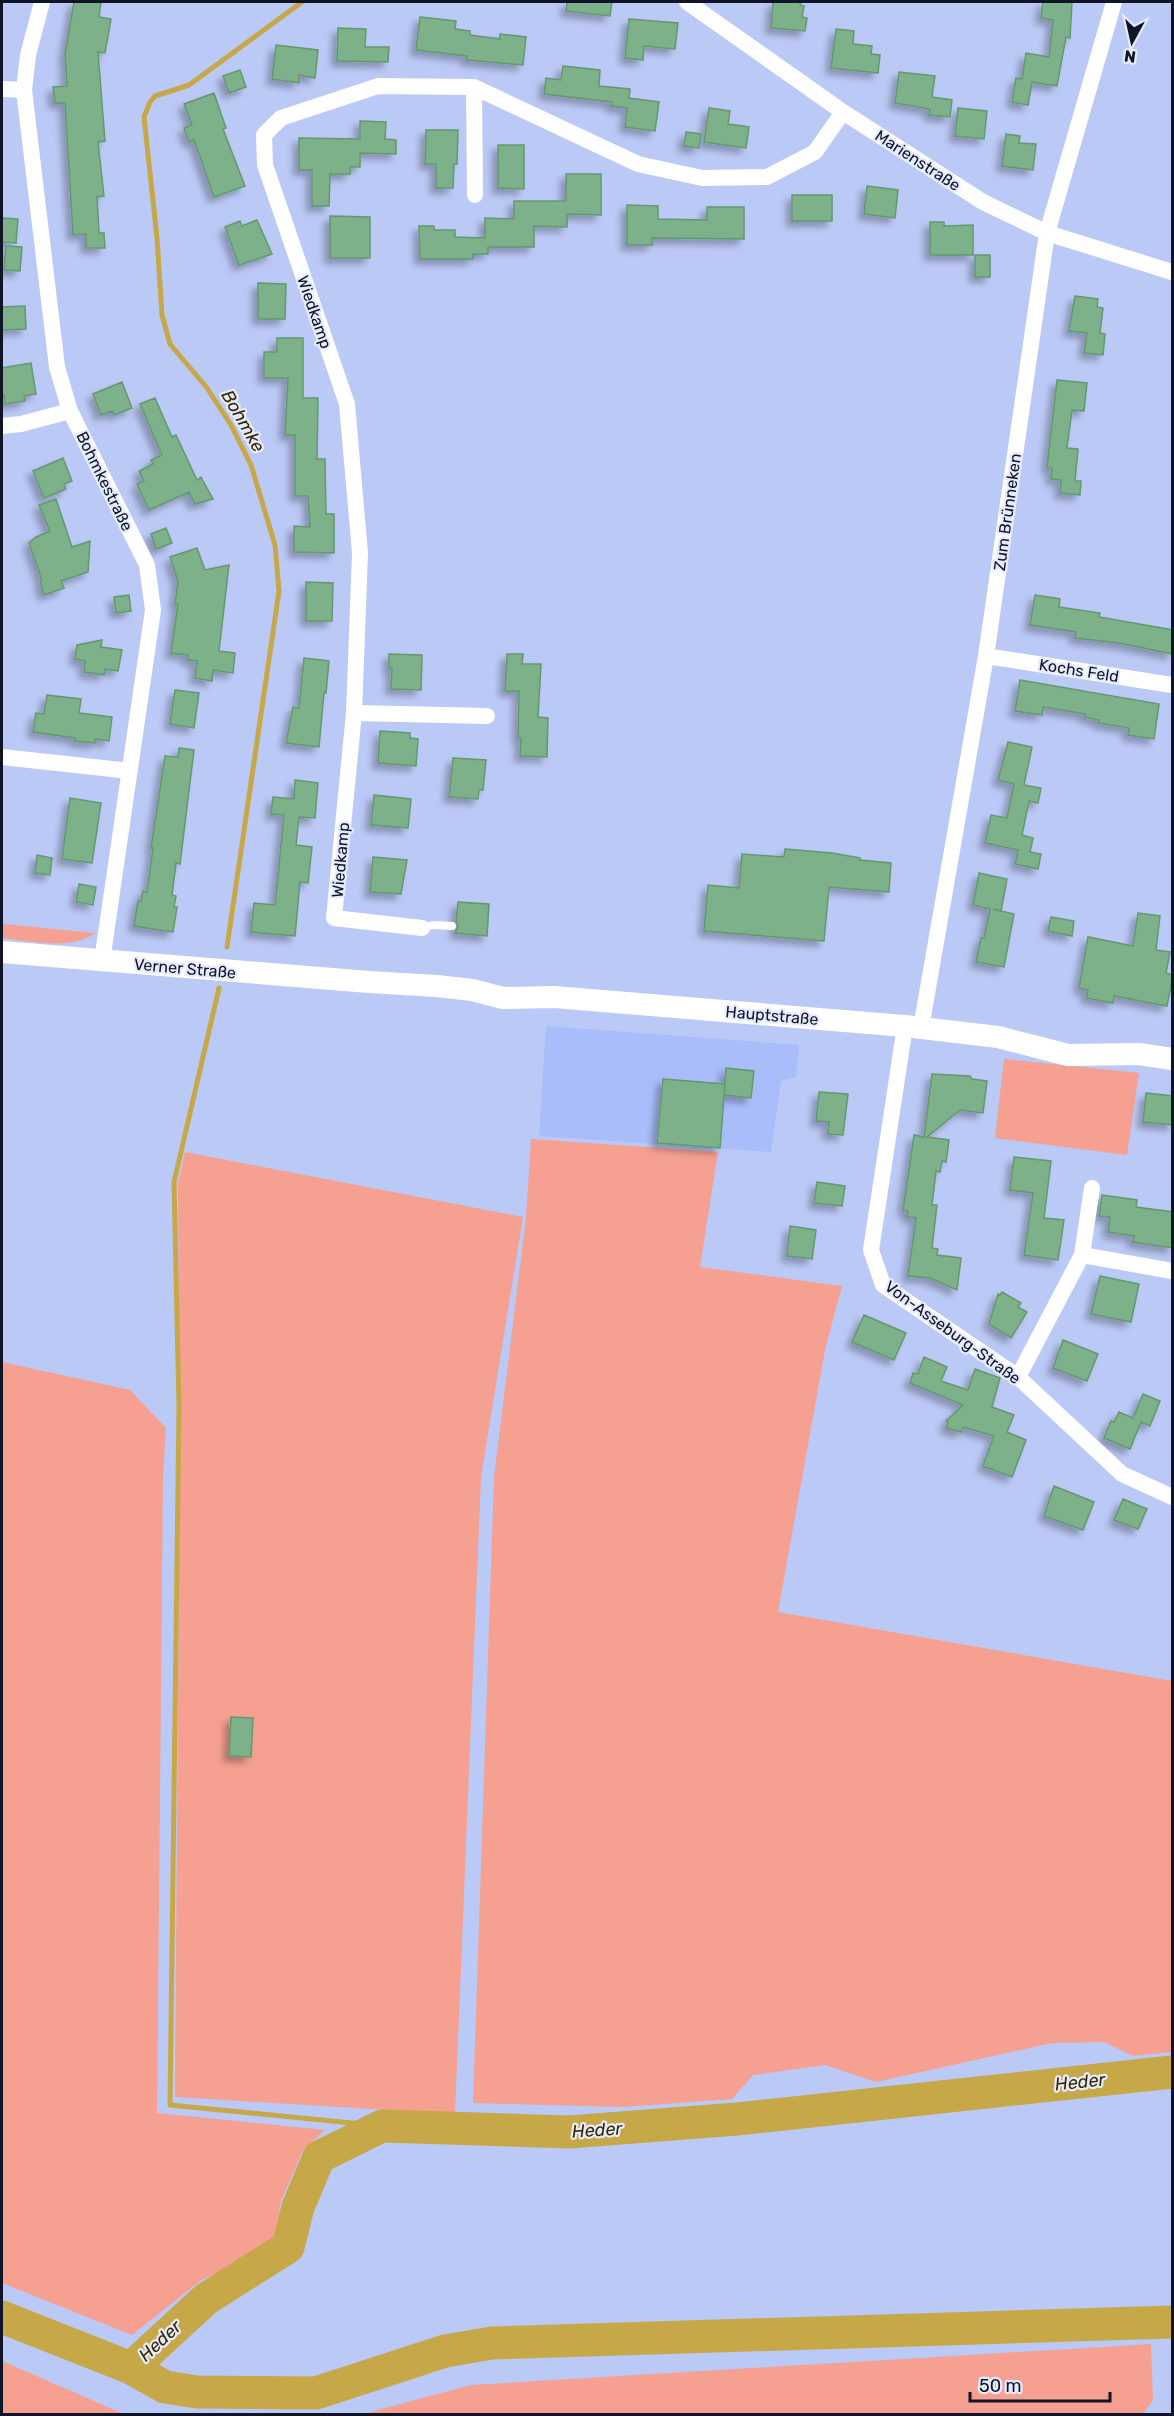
<svg xmlns="http://www.w3.org/2000/svg" width="1174" height="2416" font-family="Rubik,sans-serif">
  <style>
    .built { fill: #aabdfb }
    .green { fill: #f5a090 }
    .lines { fill: none; stroke-linecap: round; stroke-linejoin: round }
    .stream { stroke: #c6a848; stroke-width: 5 }
    .river { stroke: #c6a848; stroke-width: 33 }
    .building { fill: #7cb189; stroke: #649871; stroke-width: 1.5; filter: url(#shadow) }
    .lane { stroke: #fff; stroke-width: 8 }
    .street { stroke: #fff; stroke-width: 16 }
    .secondary { stroke: #fff; stroke-width: 22 }
    .labels { text-anchor: middle; stroke-width: 4.5; stroke-linejoin: round; paint-order: stroke }
    .street-label { font-size: 16px; fill: #0f1427; stroke: #e5ebfc }
    .water-label { font-size: 18px; font-style: italic; fill: #362a00; stroke: #e5ebfc }
  </style>
  <defs>
    <filter id="shadow"><feDropShadow dx="-5.5" dy="5.5" stdDeviation="3" flood-color="#0004"/></filter>
  </defs>
  <rect width="100%" height="100%" fill="#bbc9f6"/>
  <path class="built" d="M546 1026 799 1045 796 1077 781 1081 771 1152 539 1136Z"/>
  <path class="green" d="M2 924 96 933C69 951 32 941 2 938Z
    M1004 1059 1139 1073 1127 1155 995 1138Z
    M531 1139 718 1152 700 1267 842 1286 825 1350 778 1612 1172 1681V2052L1133 2056 1104 2042 1052 2043 876 2082 825 2065 753 2075 732 2099 622 2107 473 2103 494 1478 526 1217Z
    M185 1152 523 1217 481 1477 455 2114 175 2097 180 1447 178 1183Z
    M2 1362 130 1390 166 1428 163 1478 157 2113 325 2130 303 2150 281 2201 273 2245 200 2281 132 2335 2 2283Z
    M1151 2344 1153 2400 1143 2414H363L471 2385Z
    M2 2361 124 2414H2Z"/>
  <g class="lines">
    <path class="stream" d="M227 947 279 591 275 545 251 465 231 425 207 388 170 344 162 315 157 238 144 117 150 102 155 96 189 85 302 2
      M219 988 174 1182 179 1407 170 2105 382 2126"/>
    <path class="river" d="M2 2317 131 2368 165 2387 197 2392 316 2393 445 2351 492 2343 1172 2322
      M131 2368 206 2299 288 2247 298 2207 319 2157 382 2126 569 2132 737 2119 1172 2072"/>
  </g>
  <path class="building" d="M74 2H101L99 17 111 19 105 53 98 52 105 141 98 142 104 196 97 197 99 233H104L105 248H86V234L73 235 65 103H55L53 87 67 86 65 54Z
    M567 2H612L610 16 566 11Z
    M773 2H801L800 5 804 6 802 17 807 18 805 31 771 28Z
    M1043 2H1072L1070 38 1066 37 1057 86 1032 82 1028 105 1012 102 1016 78 1022 79 1026 53 1049 57 1053 20 1041 18Z
    M420 17 456 21 455 29 470 31V35L500 39V34L526 37 523 65 467 60V56L416 50Z
    M629 19 678 23 675 49 644 46 643 60 625 58Z
    M338 28 366 29 365 47H389L388 62 337 61Z
    M836 29 854 31 853 44 872 46 871 54 880 55 878 73 831 68Z
    M276 45 318 50 315 78 299 75V83L272 79Z
    M563 66 600 70 599 86 630 89 629 98 659 102 655 131 625 127 627 108 611 106 612 102 544 94 546 78 561 80Z
    M240 70 246 87 229 93 223 76Z
    M899 72 935 76 932 97 952 100 950 117 929 115 930 109 895 103Z
    M214 93 226 128 223 129 245 186 214 197 194 140 189 142 184 128 192 125 184 104Z
    M709 108 730 111 728 124 749 127 746 148 704 142Z
    M958 108 987 111 984 139 955 136Z
    M360 121 386 122 385 139 396 140V154L360 153V167H350V174H330L329 206H312V170H299V138L360 139Z
    M426 130H458L457 164H454L453 188H436V164H425Z
    M686 132 701 134 699 148 684 146Z
    M1006 134 1020 136 1019 143 1036 144 1033 170 1002 166Z
    M498 145H524V189L498 188Z
    M566 174H601V215L567 214V227L534 226V247H488V254H473V259H420L419 226H434V230H455V237L485 238V218L514 219V201H566Z
    M867 186 898 190 895 218 864 214Z
    M792 195H832V221H792Z
    M627 205 658 206V219L707 220V207H744V239L652 238V245H627Z
    M330 216 370 217V258H330Z
    M2 218 18 219 16 243 2 242Z
    M257 220 272 254 239 265 225 227 240 221 242 226Z
    M930 222H944V226L973 225V255H930Z
    M6 246 22 247 20 271 4 270Z
    M975 255H990V277H975Z
    M258 283 286 284 285 319H258Z
    M1075 296 1098 299 1097 307 1103 308 1100 333 1105 334 1103 355 1084 353 1087 333 1069 331Z
    M25 306 26 329 2 330V307Z
    M277 338H303V398H318L317 459H325L326 514H334V553L294 552V526L310 527 308 496H295V435H285L288 378H264V352H277Z
    M31 363 36 394 24 396 25 401 5 404 4 395H2V368Z
    M1057 380 1087 383 1084 411 1072 410 1067 448 1078 449 1075 481H1081L1080 495 1060 493 1061 480 1051 479 1052 468 1047 467Z
    M122 382 132 408 114 415 113 411 101 415 93 394Z
    M155 398 172 437 176 435 197 480 201 477 213 499 195 504 189 492 149 510 137 484 144 481 139 471 153 464 151 460 162 455 140 404Z
    M63 458 72 481 64 484 66 489 44 498 33 471Z
    M56 499 72 547 90 541 88 572 61 581 64 588 44 595 40 581 42 580 29 543 36 537 50 531 39 505Z
    M166 528 172 543 156 549 151 534Z
    M197 548 205 570 229 565 219 651 235 653 233 673 213 670 212 681 195 678 197 661 188 660V655L171 653 178 604H175L178 581 170 557Z
    M306 582 333 583 332 621H306Z
    M129 595 131 611 116 613 114 597Z
    M1035 595 1060 599 1059 607 1100 613 1099 617 1173 630V654L1119 643 1075 638 1076 632 1030 625Z
    M102 640 101 647 122 650 118 671 105 669 104 675 84 672 85 661 75 659 77 645Z
    M389 654 422 655 421 690 391 689 392 668H389Z
    M507 654H523L522 664H541L538 717 548 718 547 757 520 756 521 738H518L519 691H505Z
    M304 658 329 661 326 693H324L319 747 286 743 293 707 299 708Z
    M1020 680 1159 704 1154 739 1128 735 1129 728 1098 723 1099 720 1085 717V714L1043 707 1042 715 1015 711Z
    M175 690 199 693 194 728 170 724Z
    M47 695 81 699 79 713 112 717 109 741 95 739V743L75 741V738L33 732 36 713 44 714Z
    M380 731 410 733V738L418 739 416 766 378 763Z
    M1008 742 1032 747 1024 785 1041 788 1038 803 1029 801 1022 835 1033 838 1030 852 1041 854 1038 869 1015 864 1018 850 985 843 991 815 1007 818 1014 784 998 780Z
    M179 748 194 750 180 864 176 863 172 895 176 896 174 907H177L173 932 134 926 138 901H141L143 891 147 892 153 848H151L165 756 178 757Z
    M453 758 486 760 483 790H479L478 799 449 797Z
    M295 780 318 783 315 818 299 817 296 845 312 847 308 883 300 882 295 936 251 932 254 903 275 905 284 815 271 814 273 797 294 799Z
    M374 795 411 799 408 828 371 825Z
    M70 798 101 803 92 863 62 859Z
    M785 849 832 853 860 858V860L891 863 889 892 829 887 824 941 704 931 708 885 739 888 742 854 784 857Z
    M37 855 52 858 50 875 35 873Z
    M373 857 407 860 401 894 370 892Z
    M979 873 1007 879 1001 911 993 909 1014 914 1004 967 976 962 981 938H984L990 909 973 905Z
    M79 884 96 887 93 905 76 902Z
    M458 902 489 904 487 936 455 933 458 927 456 921Z
    M1138 913 1160 916 1156 950 1170 952 1166 973 1173 975 1167 1006 1114 996 1113 1003 1086 998 1088 990 1079 988 1088 937 1133 946Z
    M1051 917 1074 921 1072 936 1048 931Z
    M726 1068 754 1071 751 1098 724 1095Z
    M932 1074 970 1076 972 1079 987 1081 983 1113 960 1110 927 1137 949 1140 946 1162 942 1161 940 1172 936 1171 932 1205H937L932 1248 938 1249 937 1255 961 1258 957 1290 930 1278 908 1276 916 1218 907 1217 908 1211 903 1210 914 1135 924 1137Z
    M663 1079 725 1084 720 1148 657 1143Z
    M819 1092 848 1094 843 1135 828 1134 829 1122 816 1121Z
    M1146 1093 1173 1096V1125L1143 1122Z
    M1014 1157 1051 1161 1044 1218 1064 1220 1058 1260 1024 1255 1033 1193 1010 1190Z
    M817 1182 845 1186 842 1206 814 1203Z
    M1102 1195 1137 1200 1136 1207 1173 1212V1248L1133 1242 1134 1236 1108 1232 1110 1217 1099 1216Z
    M790 1226 816 1230 812 1259 787 1256Z
    M1100 1276 1139 1284 1131 1322 1091 1314Z
    M1002 1292 1021 1303 1018 1307 1027 1312 1011 1338 989 1324 998 1294 1000 1295Z
    M864 1315 906 1333 894 1360 852 1342Z
    M1063 1340 1098 1354 1087 1381 1053 1368Z
    M924 1357 947 1367 941 1381 968 1390 975 1369 1000 1378 992 1407 1014 1415 1007 1432 1026 1440 1012 1477 983 1466 994 1436 963 1427 961 1432 946 1428 948 1422 946 1421 963 1405 910 1383 913 1373 918 1374Z
    M1143 1394 1160 1401 1150 1426 1141 1422 1130 1449 1104 1438 1111 1421 1114 1422 1119 1412 1133 1418Z
    M1054 1486 1094 1502 1083 1530 1044 1516Z
    M1123 1499 1147 1509 1138 1529 1114 1520Z
    M231 1717 253 1718 251 1757 229 1756Z"/>
  <g class="lines">
    <path class="lane" d="M422 928 433 925 452 926"/>
    <path class="street" d="M42 2 28 55 24 90 57 367 70 411 147 565 153 610 102 961
      M687 2 843 112 983 202 1047 233 1172 272
      M474 87 475 195
      M2 89 24 90
      M2 426 21 424 70 411
      M986 656 1172 685
      M354 713 487 716
      M2 757 130 771
      M422 928 334 918 354 713 360 553 347 404 265 165 264 135 281 118 378 86 474 87 638 164 702 178 767 177 815 152 843 112
      M905 1026 871 1250 883 1285 1018 1377 1122 1474 1172 1497
      M921 1028 986 656 1047 233 1114 2
      M1082 1255 1092 1188
      M1018 1377 1082 1255 1172 1271"/>
    <path class="secondary" d="M2 952 369 982 437 986 472 990 503 998 554 997 905 1026 998 1037 1068 1055 1139 1054 1172 1059"/>
  </g>
  <g class="labels">
    <g class="street-label">
      <text transform="translate(918 160) rotate(33)" y="6">Marienstraße</text>
      <text transform="translate(315 312) rotate(71)" y="6">Wiedkamp</text>
      <text transform="translate(105 481) rotate(64)" y="6">Bohmkestraße</text>
      <text transform="translate(1007 512) rotate(-82)" y="6">Zum Brünneken</text>
      <text transform="translate(1079 670) rotate(9)" y="6">Kochs Feld</text>
      <text transform="translate(340 860) rotate(-85)" y="6">Wiedkamp</text>
      <text transform="translate(185 968) rotate(5)" y="6">Verner Straße</text>
      <text transform="translate(772 1015) rotate(5)" y="6">Hauptstraße</text>
      <text transform="translate(953 1332) rotate(36)" y="6">Von-Asseburg-Straße</text>
    </g>
    <g class="water-label">
      <text transform="translate(243 421) rotate(60)" y="6">Bohmke</text>
      <text transform="translate(1080 2082) rotate(-6)" y="6">Heder</text>
      <text transform="translate(597 2130) rotate(-4)" y="6">Heder</text>
      <text transform="translate(160 2341) rotate(-43)" y="6">Heder</text>
    </g>
  </g>
  <rect width="1174" height="2416" fill="none" stroke="#0f1427" stroke-width="6"/>
  <g transform="translate(1132 42) rotate(188)" stroke="#e5ebfc" stroke-width="4.5" paint-order="stroke">
  <path d="M0-4.5L10 22L0 15L-10 22Z" fill="#0f1427"/>
  <text y="-9" font-size="16" font-weight="bold" text-anchor="middle" fill="#0f1427">N</text>
  </g>
  <path d="M970 2392v9h140v-9" fill="none" stroke="#0f1427" stroke-width="3"/>
  <text x="979" y="2392" font-size="18" fill="#0f1427" stroke="#e5ebfc" stroke-width="4.5" paint-order="stroke">50 m</text>
</svg>
